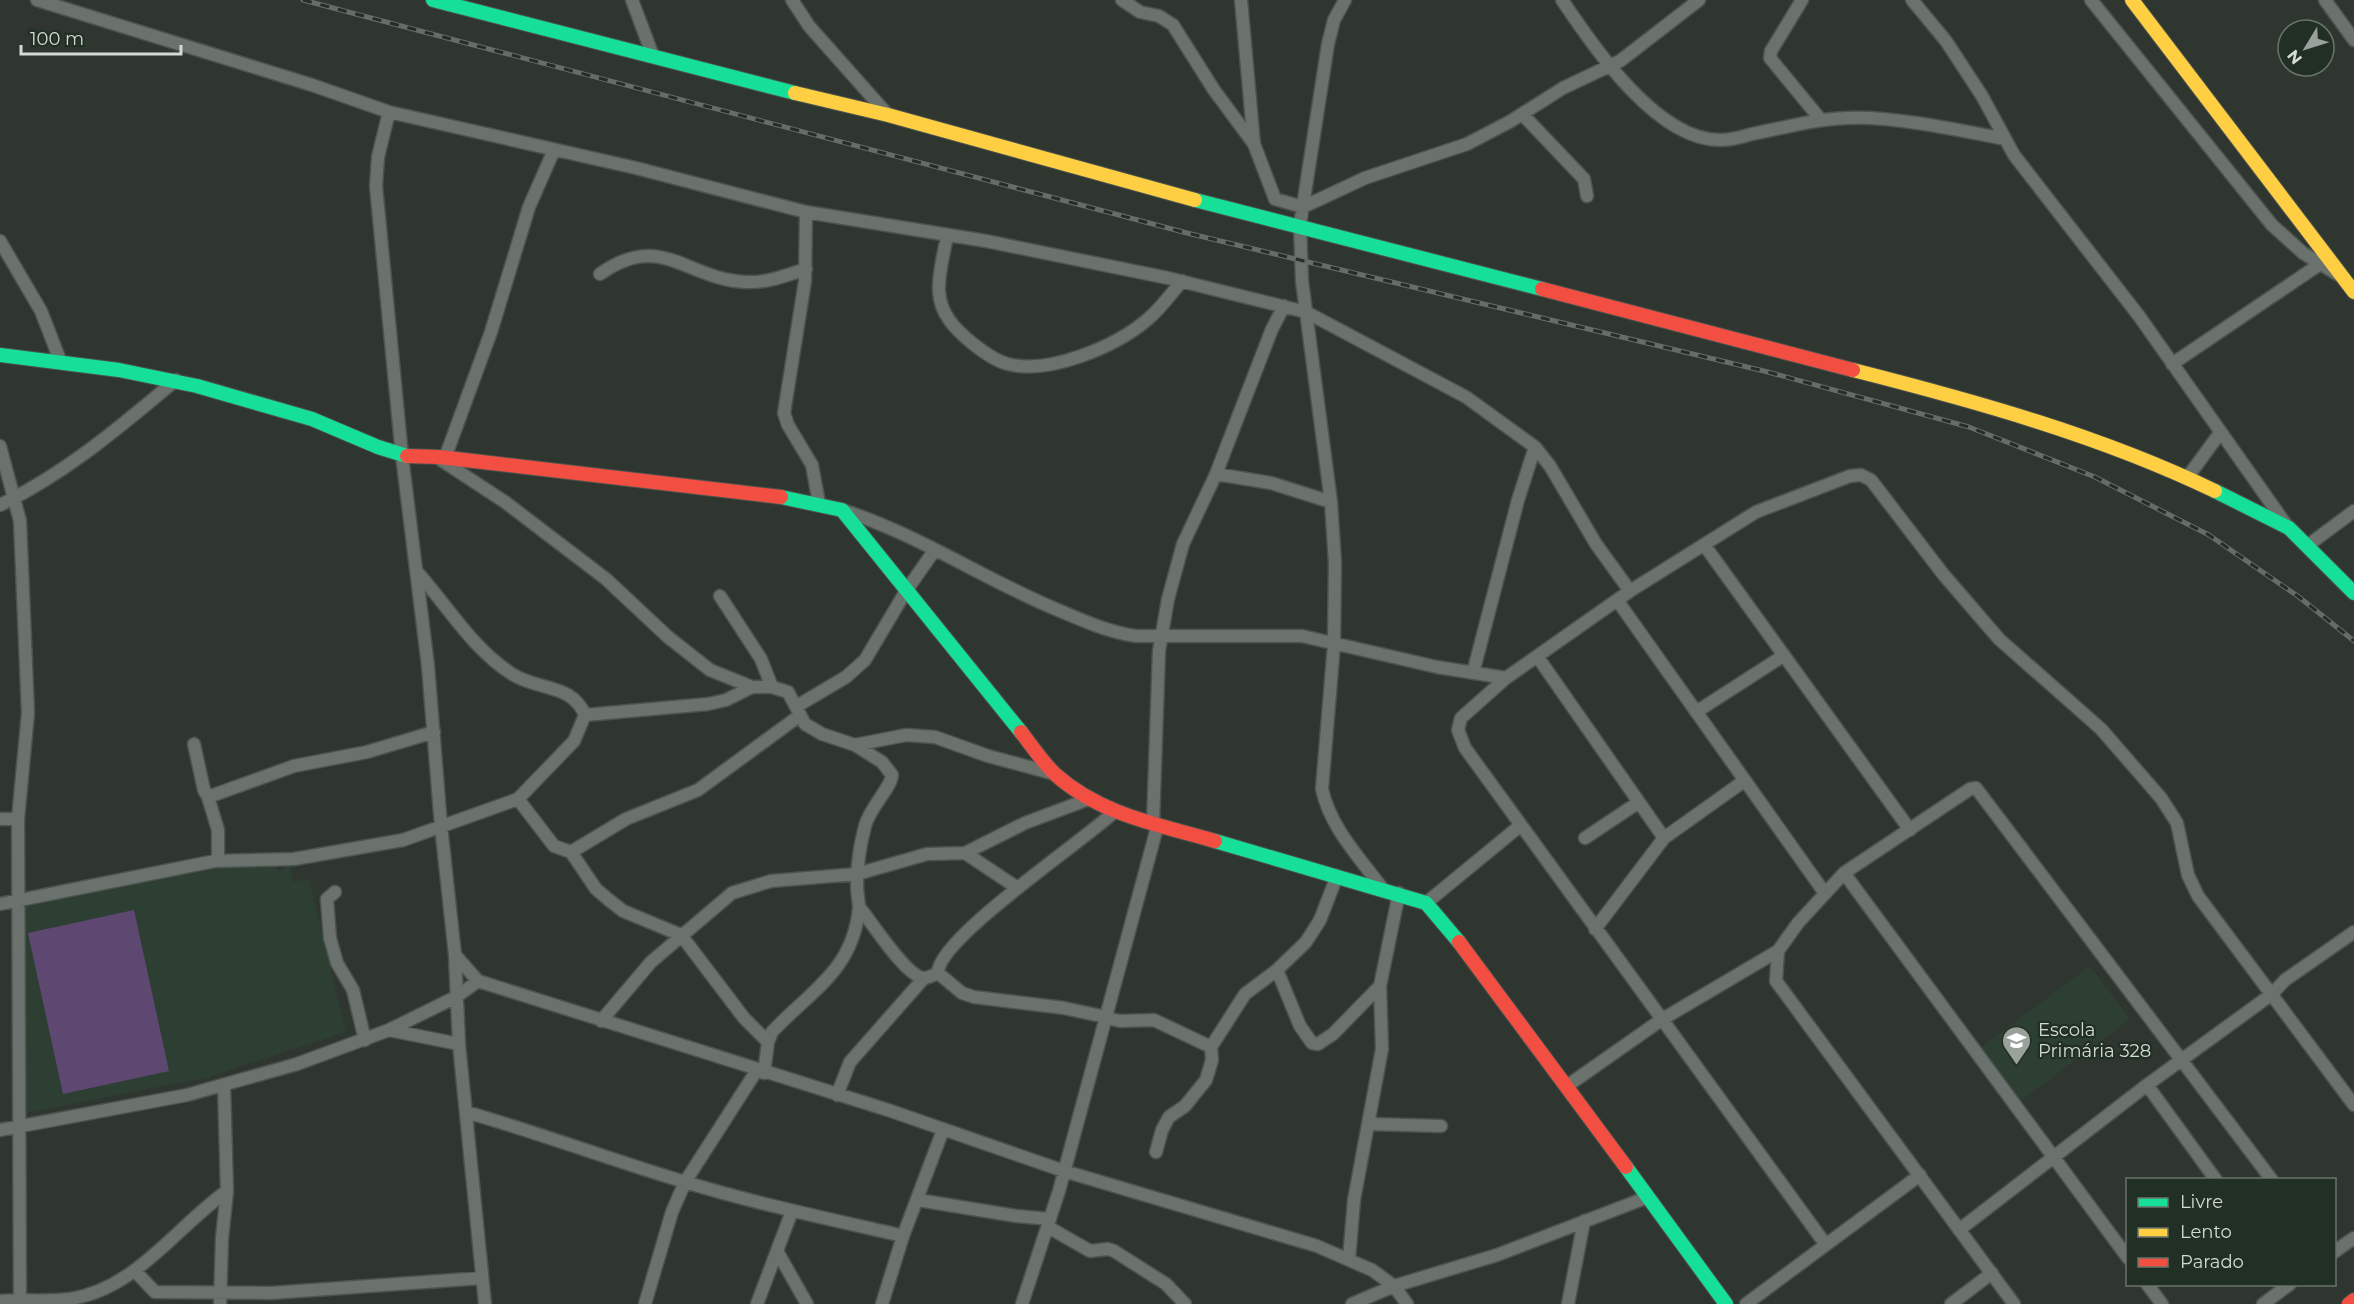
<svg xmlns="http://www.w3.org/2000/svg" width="2354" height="1304" font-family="Montserrat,sans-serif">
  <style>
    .built { fill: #2d3f32 }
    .green { fill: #5e4871 }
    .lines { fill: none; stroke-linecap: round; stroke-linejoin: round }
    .street-casing { stroke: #4c534e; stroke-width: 15 }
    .fast-casing { stroke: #4c534e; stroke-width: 16 }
    .slow-casing { stroke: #4c534e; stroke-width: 16 }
    .jam-casing { stroke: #4c534e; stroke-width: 16 }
    .street { stroke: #6b716c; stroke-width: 12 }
    .fast { stroke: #16e098; stroke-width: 14 }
    .slow { stroke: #ffcf43; stroke-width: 14 }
    .jam { stroke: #f24e42; stroke-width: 14 }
    .rail-casing { stroke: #666c67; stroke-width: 5 }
    .rail { stroke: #222f25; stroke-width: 3; stroke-dasharray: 9; stroke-linecap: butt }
    .labels { text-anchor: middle; stroke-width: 4.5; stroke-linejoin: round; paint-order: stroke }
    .poi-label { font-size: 18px; fill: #d3dbd5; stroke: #222f25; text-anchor: start }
  </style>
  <rect width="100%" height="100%" fill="#2f3630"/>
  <path class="built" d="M271 859 279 872 290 864 293 882 309 879 346 1032 209 1077 21 1114 18 900 218 860Z
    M2090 966 2130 1019 2021 1101 1981 1048Z"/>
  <path class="green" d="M134 910 169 1071 63 1094 28 933Z"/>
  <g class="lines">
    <defs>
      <path id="street" d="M37 0 312 85 389 112 636 168 806 212 986 241 1168 278 1306 312 1466 397 1535 447 1550 466 1596 544 1630 591
        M632 0 653 56
        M792 0 809 26 888 115
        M1122 0 1140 12 1159 16 1173 25 1214 90 1254 144
        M1241 0 1254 144 1275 199 1303 207 1365 178 1467 144 1511 121 1563 88 1620 61 1699 0
        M1345 0 1334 20 1328 44 1300 225 1302 281 1331 502 1335 563 1334 644 1322 789C1330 827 1359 857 1382 888
        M1562 0C1594 47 1657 141 1721 140 1731 140 1742 137 1752 134 1783 128 1815 119 1847 118 1893 116 1959 130 2005 139
        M1802 0 1771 51 1770 58 1821 120
        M1912 0 1946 41 1982 96 2014 155 2139 316 2287 526
        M2091 0 2272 225 2303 253 2337 274
        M2325 0 2354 40
        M389 112 378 157 376 186 402 456 428 666 441 826 455 955 459 1044 485 1304
        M1522 114 1584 179 1587 196
        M806 212 805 281 784 413 788 425 812 465 819 503
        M947 236C944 253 938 274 939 291 940 314 955 329 972 343 982 351 995 361 1008 364 1049 375 1117 346 1148 319 1161 308 1171 294 1182 281
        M0 241 41 311 60 360
        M600 274C662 230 686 280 747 282 768 283 787 275 806 269
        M2172 364 2320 264
        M0 446 20 521 28 713 18 819 20 1304
        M445 458 491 332 529 207 554 150
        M441 460 505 502 606 579 668 637 710 670 752 687H772L788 692 805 724 822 734 855 745 906 735 935 737 988 756 1055 774
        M1216 474 1271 483 1331 502
        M2187 478 2220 433
        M0 505C66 473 120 427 176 380
        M842 510C918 534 985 580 1058 610 1084 621 1108 632 1136 636H1302L1437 667 1506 678
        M1705 546 1910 830
        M2307 546 2354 511
        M720 596 761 659 772 687
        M1617 600 1824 892
        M1537 656 1664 838
        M1473 673 1518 500 1535 447
        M797 706 846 677 865 660 906 591 934 551
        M1696 712 1783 656
        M585 715 708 704 726 700 752 687
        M194 744 204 790 208 797 294 766 367 752 434 732
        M208 797 218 830V860
        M518 799 554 846 571 852 596 889 609 900 623 911 681 935 744 1018 768 1042
        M0 819H18
        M1153 823 1159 651 1168 599 1183 544 1216 474 1272 329 1284 306
        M1585 838 1639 802
        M571 852 626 819 698 790 799 716
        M965 853 1016 887
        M1844 873 2128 1258
        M335 892 327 899 330 938 337 963 353 990 365 1040
        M1426 903 1521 825
        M0 904 215 861 294 859 403 840 518 799 574 741 585 715C572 683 538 691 512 674 472 648 449 608 418 573
        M859 907C872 922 906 977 924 978 928 978 934 975 938 973L962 993 974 997 1064 1008 1106 1017
        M1595 929 1664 838 1744 781
        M1778 951 1776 981 2014 1304
        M455 955 478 981 888 1110 1064 1171 1317 1246 1372 1270 1394 1286 1407 1304
        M1277 970 1300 1026 1312 1043 1318 1044 1333 1034 1380 986
        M938 973C937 939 1085 840 1114 812
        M1106 1018 1120 1021 1154 1020 1211 1047
        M601 1021 651 962 732 893 771 881 857 874 927 854 965 853 1025 823 1089 799
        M389 1030 459 1044
        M764 1073 768 1042 772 1032C810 991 853 971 859 908 859 901 857 893 857 885 857 866 860 845 865 826 870 807 891 788 892 775L882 762 855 745
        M2147 1085 2216 1180
        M1567 1086 1661 1020 1778 951 1798 923 1844 873 1970 789 1976 788 2272 1180
        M837 1095 850 1062 924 978
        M466 1112C540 1133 611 1160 685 1182 757 1204 830 1219 903 1236
        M1369 1124 1441 1126
        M0 1130 187 1095 297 1064 389 1030 456 997 478 981
        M1156 1152 1162 1130 1169 1117 1185 1106 1206 1080 1212 1060 1211 1047 1245 994 1277 970 1306 942 1320 920 1337 876
        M918 1200 1016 1216 1050 1219
        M1048 1227 1090 1251 1108 1249 1114 1251 1166 1284 1185 1304
        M1959 1230 2147 1085 2272 994 2285 980 2354 932
        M1826 1245 1521 825 1465 748 1458 730 1461 718 1506 678 1630 591 1756 512 1850 476 1861 475 1871 480 1943 574 1999 639 2101 729 2161 798 2177 823 2188 875 2198 896 2354 1105
        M777 1251 807 1304
        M2334 1252 2354 1238
        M1349 1259 1354 1200 1382 1049 1380 986 1399 893
        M135 1271 155 1292 271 1293 482 1278
        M2147 1284 2162 1304
        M0 1301C23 1299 47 1302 70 1299 136 1289 176 1227 227 1191
        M220 1304 222 1238 227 1191 224 1085
        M645 1304 672 1212 685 1182 757 1070
        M757 1304 792 1211
        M882 1304 903 1236 943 1130
        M1022 1304 1059 1191 1158 824
        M1352 1304 1394 1286 1497 1255 1648 1197
        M1568 1304 1584 1221
        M1746 1304 1920 1175
        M1951 1304 1992 1273
        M2263 1304 2290 1284"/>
      <path id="fast" d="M433 0 795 93
        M1195 200 1542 289
        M0 355 119 370 197 386 312 419 378 447 407 456
        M2215 491 2289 528 2354 593
        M781 497 842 510 1021 732
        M1215 841 1426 903 1459 942
        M1626 1167 1726 1304"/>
      <path id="slow" d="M2132 0 2354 292
        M795 93 888 115 1195 200
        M1853 370C1975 401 2101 436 2215 491"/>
      <path id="jam" d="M1542 289 1853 370
        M407 456 439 457 781 497
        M1021 732C1032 746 1043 763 1056 775 1101 815 1160 825 1215 841
        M1459 942 1626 1167
        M2349 1304 2354 1300"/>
    </defs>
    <use href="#street" class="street-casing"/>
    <use href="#fast" class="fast-casing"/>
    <use href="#slow" class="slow-casing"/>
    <use href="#jam" class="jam-casing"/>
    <use href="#street" class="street"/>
    <use href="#fast" class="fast"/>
    <use href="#slow" class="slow"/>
    <use href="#jam" class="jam"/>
    <defs>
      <path id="rail" d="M303 0 1187 233 1768 372 1969 427 2095 477 2209 535 2299 597 2354 641"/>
    </defs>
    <use href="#rail" class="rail-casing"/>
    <use href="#rail" class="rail"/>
  </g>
  <defs>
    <symbol id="school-pin" viewBox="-11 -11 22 30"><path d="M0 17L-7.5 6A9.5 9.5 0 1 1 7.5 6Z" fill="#9aa19b" stroke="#222f25"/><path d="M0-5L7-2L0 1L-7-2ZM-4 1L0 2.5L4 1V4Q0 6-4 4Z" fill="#fff"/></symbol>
  </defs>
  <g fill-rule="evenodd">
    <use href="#school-pin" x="2000" y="1024" width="33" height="45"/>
  </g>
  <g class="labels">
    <g class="poi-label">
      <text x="2038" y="1036">Escola<tspan x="2038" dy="21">Primária 328</tspan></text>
    </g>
  </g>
  <rect x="2126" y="1178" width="210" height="108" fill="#222f25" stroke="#69746b" stroke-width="1.5"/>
  <rect x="2138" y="1198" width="30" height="9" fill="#16e098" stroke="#69746b" stroke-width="1.5"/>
  <text x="2180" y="1208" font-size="18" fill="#d3dbd5">Livre</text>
  <rect x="2138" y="1228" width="30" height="9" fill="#ffcf43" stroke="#69746b" stroke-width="1.5"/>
  <text x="2180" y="1238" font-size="18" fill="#d3dbd5">Lento</text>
  <rect x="2138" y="1258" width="30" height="9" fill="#f24e42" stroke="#69746b" stroke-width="1.5"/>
  <text x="2180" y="1268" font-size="18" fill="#d3dbd5">Parado</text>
  <g transform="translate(2306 48) rotate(232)"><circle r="28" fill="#222f25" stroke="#69746b" stroke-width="1.5"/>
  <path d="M0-4.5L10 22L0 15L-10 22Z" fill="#9aa19b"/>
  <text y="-9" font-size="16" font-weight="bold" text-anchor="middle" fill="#d3dbd5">N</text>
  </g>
  <path d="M21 45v9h160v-9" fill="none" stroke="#d3dbd5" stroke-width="3"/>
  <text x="30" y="45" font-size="18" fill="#d3dbd5" stroke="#222f25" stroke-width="4.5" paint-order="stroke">100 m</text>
</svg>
